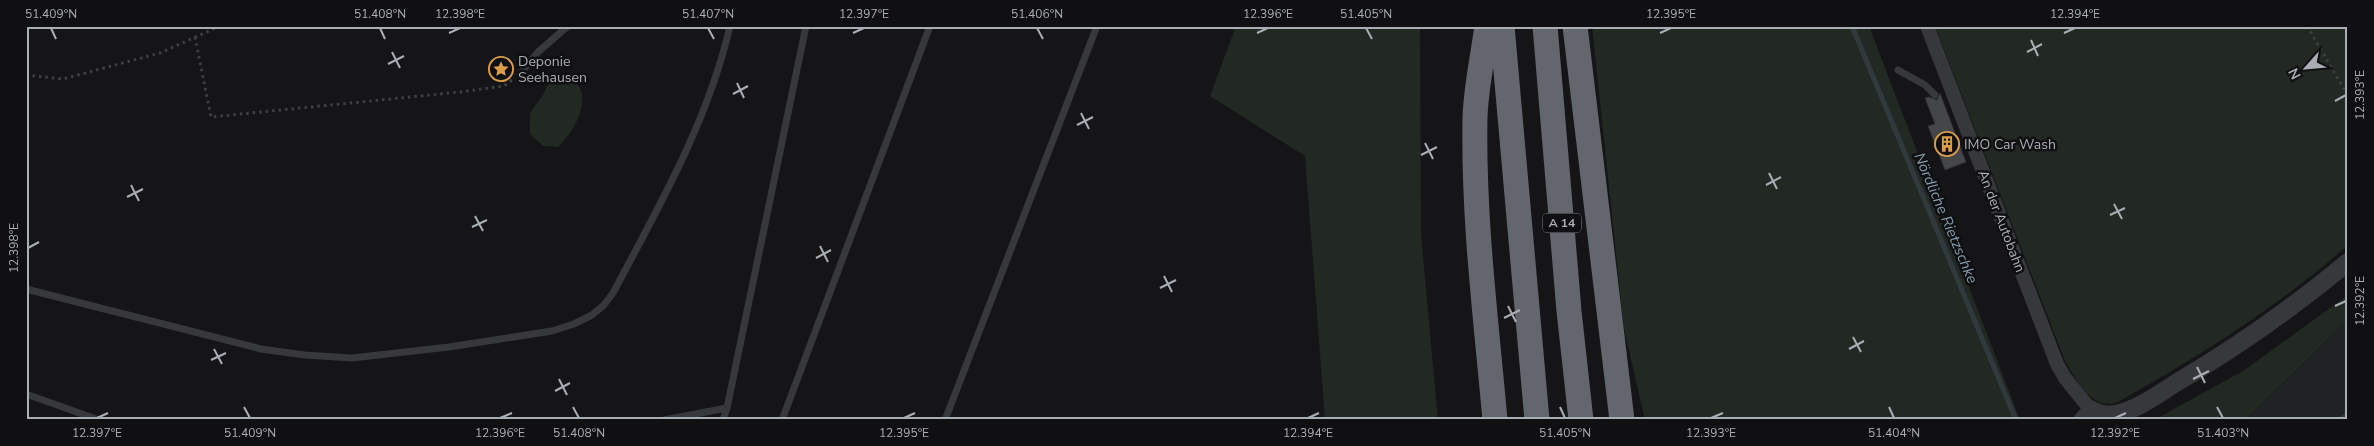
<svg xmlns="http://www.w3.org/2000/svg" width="2374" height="446" font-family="'Nunito Sans',sans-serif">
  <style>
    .built { fill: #212224 }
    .green { fill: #222822 }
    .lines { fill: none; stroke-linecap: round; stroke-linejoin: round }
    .stream { stroke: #30393e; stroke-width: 5 }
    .building { fill: #444649; stroke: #303033 }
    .path { stroke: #3d3f42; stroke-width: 3; stroke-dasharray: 2.5 4; stroke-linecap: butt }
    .service { stroke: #37383b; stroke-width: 7 }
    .minor { stroke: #37383b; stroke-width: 14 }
    .tertiary { stroke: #37383b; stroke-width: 18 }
    .motorway { stroke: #63666c; stroke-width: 25 }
    .ticks { fill: none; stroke: #a9aeb5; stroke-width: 2 }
    .labels { text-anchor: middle; stroke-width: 5; stroke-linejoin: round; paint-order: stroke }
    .shield { fill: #101012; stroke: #7b7f84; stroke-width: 1 }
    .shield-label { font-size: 12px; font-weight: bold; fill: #a9aeb5 }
    .poi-label { font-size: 14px; fill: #a9aeb5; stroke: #101012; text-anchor: start }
    .street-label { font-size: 14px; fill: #a9aeb5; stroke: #101012 }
    .water-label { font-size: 15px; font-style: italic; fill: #849dac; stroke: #101012 }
    .neatline { fill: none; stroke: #a9aeb5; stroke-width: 2 }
    .ticks-label { font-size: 12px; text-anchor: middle; fill: #a9aeb5 }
  </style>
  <rect width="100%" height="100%" fill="#151517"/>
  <path class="built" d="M2348 320V420H2245L2326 342Z"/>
  <path class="green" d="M1236 26H1420L1421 235 1438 420H1325L1305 156 1210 96Z
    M1592 26H1869L2020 420H1645L1624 329Z
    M1935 26H2348V245C2278 307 2199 356 2118 402 2092 412 2076 379 2065 361Z
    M568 75C572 80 579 85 581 90 587 110 572 133 558 147L543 146 530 134V113L543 95 550 80Z
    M2348 295V320L2245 420H2154L2243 371Z"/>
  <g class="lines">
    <path class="stream" d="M1852 26 2016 420"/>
  </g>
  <path class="building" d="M1940 93 1966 162 1945 170 1928 126 1935 124 1925 98 1929 97 1937 100Z"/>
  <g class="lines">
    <path class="path" d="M2307 26 2348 96
      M195 37 211 117 460 92 504 86 512 80
      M26 75 63 79 160 53 220 26"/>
    <path class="service" d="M1898 70 1925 85 1935 95
      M520 74 538 52 568 26
      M26 289 261 349 305 355 352 358 449 347 552 331 574 324 592 315 604 305 613 293C658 208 708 122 730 26
      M26 394 99 420
      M664 420 727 408
      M723 420 727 408 806 26
      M782 420 930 26
      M945 420 1097 26
      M2342 420 2348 415"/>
    <path class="minor" d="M1927 26 2057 364 2065 378 2090 409 2080 420"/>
    <path class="tertiary" d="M2090 409C2098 414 2105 416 2115 414 2137 410 2157 395 2176 383 2237 347 2294 307 2348 262"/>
    <path class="motorway" d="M1487 26C1483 56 1476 87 1475 117 1473 218 1486 319 1495 420
      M1502 26 1537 420
      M1545 26 1569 311 1581 420
      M1575 26 1622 420"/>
  </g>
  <path class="ticks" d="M51 28 56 39M380 28 385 39M708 28 714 39M1037 28 1043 39M1366 28 1372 39M449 33 460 28M853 33 864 28M1257 33 1268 28M1660 33 1671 28M2064 33 2075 28M2031 40 2038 56M392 52 400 68M2027 52 2042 44M388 64 404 56M737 83 744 98M733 94 748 86M2335 101 2346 95M1081 113 1089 129M1077 125 1093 117M1425 143 1433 159M1421 155 1437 147M1769 173 1777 189M131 185 139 201M1766 185 1781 177M127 197 143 189M2114 204 2122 219M2110 215 2125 208M475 216 483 231M472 227 487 220M820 246 828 262M28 248 39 242M816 258 831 250M1164 276 1172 292M1160 288 1176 280M1508 306 1516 322M2335 306 2346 301M1504 318 1520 310M1853 337 1861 352M214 349 222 364M1849 349 1864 341M211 360 226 353M2197 367 2205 383M559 379 567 395M2193 379 2209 371M555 391 570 383M244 407 250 418M573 407 579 418M1560 407 1565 418M1889 407 1894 418M2217 407 2223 418M97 418 108 413M500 418 512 413M904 418 915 413M1308 418 1319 413M1711 418 1723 413M2115 418 2126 413"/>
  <defs>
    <symbol id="sight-ring" viewBox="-11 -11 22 22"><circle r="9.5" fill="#101012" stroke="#db9d49" stroke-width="1.5"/><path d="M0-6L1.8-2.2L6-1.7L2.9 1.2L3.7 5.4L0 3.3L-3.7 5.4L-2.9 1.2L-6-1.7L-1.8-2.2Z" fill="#db9d49"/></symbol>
    <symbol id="building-ring" viewBox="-11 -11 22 22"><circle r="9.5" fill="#101012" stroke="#db9d49" stroke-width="1.5"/><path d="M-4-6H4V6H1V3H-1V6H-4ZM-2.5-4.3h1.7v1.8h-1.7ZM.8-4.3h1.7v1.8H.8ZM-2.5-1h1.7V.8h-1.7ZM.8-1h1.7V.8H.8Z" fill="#db9d49"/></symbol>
  </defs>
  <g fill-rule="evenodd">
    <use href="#sight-ring" x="487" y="55" width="28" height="28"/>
    <use href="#building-ring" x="1933" y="130" width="28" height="28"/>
  </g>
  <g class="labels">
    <rect class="shield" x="1543" y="213.5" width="38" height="19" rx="4"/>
    <g class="shield-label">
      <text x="1562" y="227">A 14</text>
    </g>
    <g class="poi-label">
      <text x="518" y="66">Deponie<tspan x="518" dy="16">Seehausen</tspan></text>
      <text x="1964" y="149">IMO Car Wash</text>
    </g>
    <g class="street-label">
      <text transform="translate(2002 221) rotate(69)" y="5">An der Autobahn</text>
    </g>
    <g class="water-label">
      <text transform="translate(1946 218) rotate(67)" y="5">Nördliche Rietzschke</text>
    </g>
  </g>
  <rect width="2374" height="446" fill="none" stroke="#101012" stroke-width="55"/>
  <g transform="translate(2306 68) rotate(243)" stroke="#101012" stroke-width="4" paint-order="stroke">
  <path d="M0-4L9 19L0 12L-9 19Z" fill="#a9aeb5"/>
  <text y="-8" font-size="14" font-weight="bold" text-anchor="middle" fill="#a9aeb5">N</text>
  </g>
  <rect x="28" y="28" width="2318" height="390" class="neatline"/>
  <g class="ticks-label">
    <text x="51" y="18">51.409°N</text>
    <text x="380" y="18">51.408°N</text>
    <text x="460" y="18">12.398°E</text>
    <text x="708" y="18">51.407°N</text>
    <text x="864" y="18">12.397°E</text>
    <text x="1037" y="18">51.406°N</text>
    <text x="1268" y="18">12.396°E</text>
    <text x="1366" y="18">51.405°N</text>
    <text x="1671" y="18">12.395°E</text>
    <text x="2075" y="18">12.394°E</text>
    <text transform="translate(2360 95) rotate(-90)" y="4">12.393°E</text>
    <text transform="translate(14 248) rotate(-90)" y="4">12.398°E</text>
    <text transform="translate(2360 301) rotate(-90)" y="4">12.392°E</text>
    <text x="97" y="437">12.397°E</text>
    <text x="250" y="437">51.409°N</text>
    <text x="500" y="437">12.396°E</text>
    <text x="579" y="437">51.408°N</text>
    <text x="904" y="437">12.395°E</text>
    <text x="1308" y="437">12.394°E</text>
    <text x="1565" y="437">51.405°N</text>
    <text x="1711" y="437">12.393°E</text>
    <text x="1894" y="437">51.404°N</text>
    <text x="2115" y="437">12.392°E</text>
    <text x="2223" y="437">51.403°N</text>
  </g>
</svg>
